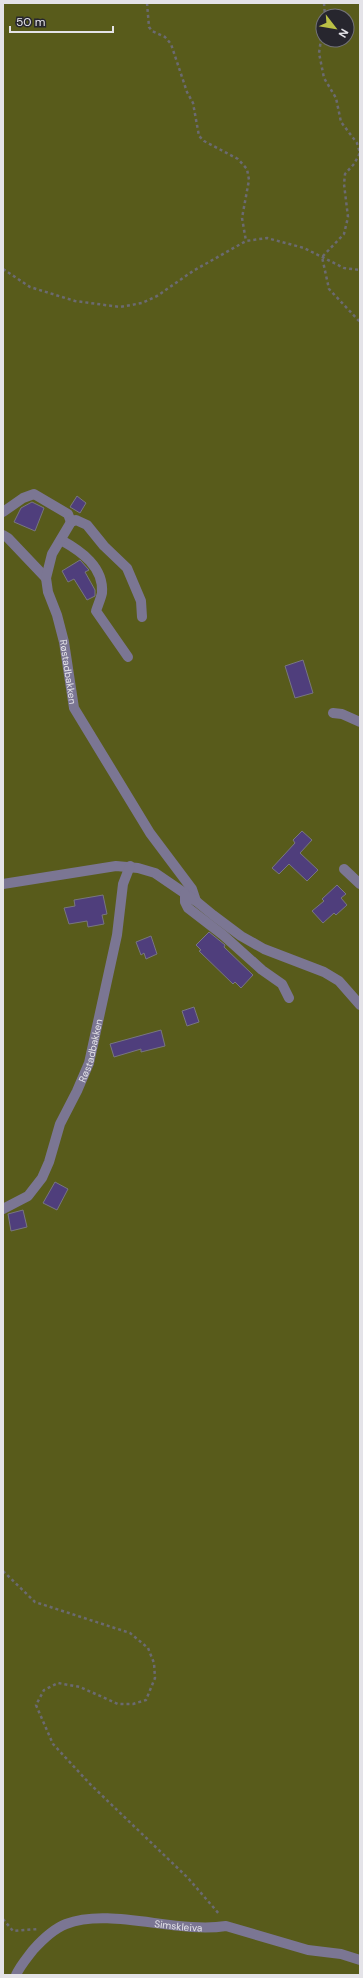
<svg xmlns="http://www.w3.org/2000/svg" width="363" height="1978" font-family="'DM Sans',sans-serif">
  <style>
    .green { fill: #585b1b; fill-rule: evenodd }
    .building { fill: #4f3e7c; stroke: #787680 }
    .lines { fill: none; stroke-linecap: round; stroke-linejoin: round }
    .path { stroke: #6b6a71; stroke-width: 2.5; stroke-dasharray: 3 3; stroke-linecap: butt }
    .minor { stroke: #7b7693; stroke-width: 10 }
    .labels { text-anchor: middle; stroke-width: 3; stroke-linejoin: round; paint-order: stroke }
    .street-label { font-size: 10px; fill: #e4e3e8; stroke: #27262e }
  </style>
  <rect width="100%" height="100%" fill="#313038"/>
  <path class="green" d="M3 3H360V1975H3ZM323 16H347V40H323Z"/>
  <path class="building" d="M77 496 86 503 80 513 70 507Z
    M32 502 44 508 35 531 14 522 21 508Z
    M80 560 89 570 85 572 95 590V596L87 600 74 579 68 582 62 571Z
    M303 660 313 693 295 698 285 666Z
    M302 831 312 840 300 853 318 870 307 881 289 864 279 874 272 868 295 843 293 840Z
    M337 885 346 894 341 898 347 905 336 915 334 913 323 923 312 911 324 901 322 899Z
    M103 895 107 914 102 915 104 924 88 927 87 921 69 924 64 908 75 906 74 900Z
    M209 932 225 945 224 947 253 975 241 988 235 982 233 984 199 951 201 950 196 945Z
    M151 936 157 954 146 959 144 953 141 955 136 942Z
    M194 1007 199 1022 187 1026 182 1011Z
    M161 1030 165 1046 141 1052V1049L114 1057 110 1044Z
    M55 1182 68 1189 57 1210 43 1203Z
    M23 1210 27 1227 11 1231 8 1214Z"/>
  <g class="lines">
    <path class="path" d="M147 3 149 27 152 31 165 37 171 44 187 92 193 103 199 136 204 141 238 159 247 169 249 180 242 218 246 241
      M324 3 325 16
      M323 26 319 53 324 78 336 98 341 122 357 143 360 153 354 164 345 174 344 184 348 217 344 234 322 257 329 289 360 322
      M3 269 30 287 75 301 120 307 142 303 157 296 193 271 246 241 267 238 304 248 344 268 360 270
      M3 1571 35 1602 130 1633 148 1648 154 1663 155 1678 146 1700 133 1704H118L80 1687 58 1683 44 1690 36 1705 53 1744 90 1784 188 1878 220 1915
      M3 1919 13 1931 38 1929"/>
    <g class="minor">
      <path d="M3 512 23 498 34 494 68 514 71 522"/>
      <path d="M3 535 8 538 46 578"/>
      <path d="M61 540C81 551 104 567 102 593 101 598 98 605 96 611L128 657"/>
      <path id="s1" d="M142 617 141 601 127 568 104 546 87 525 76 520 71 522 52 554 46 578 48 592 57 615 64 642 74 708 150 833 192 889 196 901"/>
      <path d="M333 713 342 714 360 722"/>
      <path d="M344 869 360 884"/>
      <path d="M3 884 116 866 138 868 155 873 196 901 213 915 241 936 264 949 324 972 339 981 360 1005"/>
      <path d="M185 894V902L188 908 223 935 262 970 282 984 289 998"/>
      <path id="s2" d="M3 1209 28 1196 42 1178 49 1162 60 1124 77 1091 89 1063 117 935 123 884 130 866"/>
      <path id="s3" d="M16 1975C20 1966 27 1958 33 1950 42 1940 53 1929 66 1924 110 1907 177 1934 226 1926L308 1950 341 1954 360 1960"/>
    </g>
  </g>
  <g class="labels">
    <g class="street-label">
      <text dy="4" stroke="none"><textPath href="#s1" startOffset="287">Røstadbakken</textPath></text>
      <text dy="4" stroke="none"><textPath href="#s2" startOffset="188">Røstadbakken</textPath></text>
      <text dy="4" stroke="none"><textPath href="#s3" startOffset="186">Simskleiva</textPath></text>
    </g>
  </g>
  <rect width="363" height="1978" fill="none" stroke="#e4e3e8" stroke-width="8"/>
  <g transform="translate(335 28) rotate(121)"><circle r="19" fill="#27262e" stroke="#737278"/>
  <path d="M0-3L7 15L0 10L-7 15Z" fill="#bac045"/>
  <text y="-6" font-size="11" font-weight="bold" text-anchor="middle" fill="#e4e3e8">N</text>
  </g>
  <path d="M10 26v6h103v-6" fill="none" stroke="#e4e3e8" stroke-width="2"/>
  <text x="16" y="26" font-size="12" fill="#e4e3e8" stroke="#27262e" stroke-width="3" paint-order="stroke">50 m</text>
</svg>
